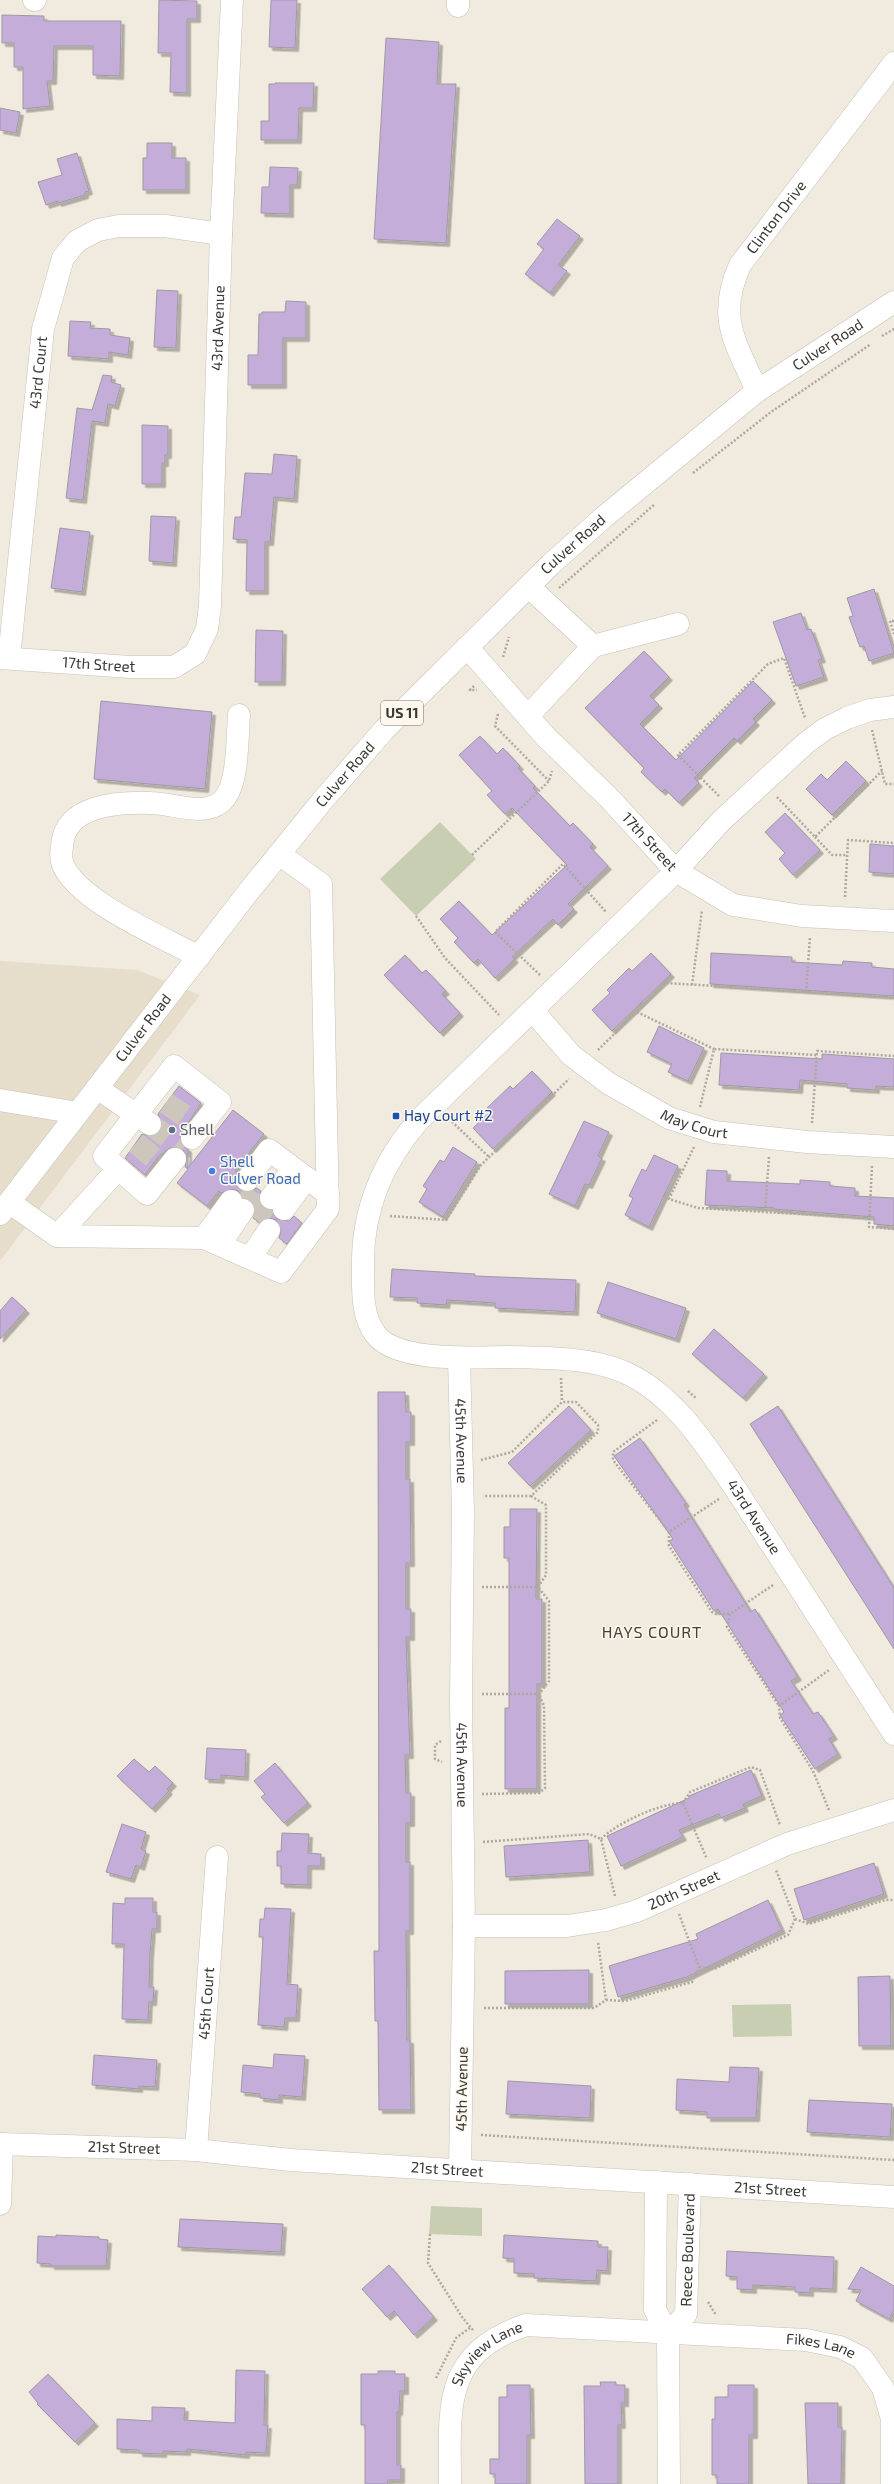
<svg xmlns="http://www.w3.org/2000/svg" width="894" height="2484" font-family="'Exo 2',sans-serif">
  <style>
    .built { fill: #e7ddcb }
    .green { fill: #c8ceb1 }
    .building { fill: #c4aed9; stroke: #9e99a4; filter: url(#shadow) }
    .lines { fill: none; stroke-linecap: round; stroke-linejoin: round }
    .minor-tunnel { stroke: #ccc6bd; stroke-width: 22; stroke-dasharray: 22 11; stroke-linecap: butt }
    .minor-casing { stroke: #c7c1b7; stroke-width: 23 }
    .major-casing { stroke: #c7c1b7; stroke-width: 23 }
    .path { stroke: #ada8a0; stroke-width: 2.5; stroke-dasharray: 2 2; stroke-linecap: butt }
    .minor { stroke: #fff; stroke-width: 22 }
    .major { stroke: #fff; stroke-width: 22 }
    .transit-dot { fill: #1a4fb4; stroke: #fdf7ec; stroke-width: 1.5 }
    .service-dot { fill: #5c6f8a; stroke: #fdf7ec; stroke-width: 1.5 }
    .shop-dot { fill: #3f7fe0; stroke: #fdf7ec; stroke-width: 1.5 }
    .labels { text-anchor: middle; stroke-width: 3; stroke-linejoin: round; paint-order: stroke }
    .shield { fill: #fdf7ec; stroke: #74716b; stroke-width: 1 }
    .shield-label { font-size: 14px; font-weight: bold; fill: #3a3834 }
    .street-label { font-size: 15px; fill: #3a3834; stroke: #fdf7ec }
    .transit-label { font-size: 15px; fill: #164399; stroke: #fdf7ec; text-anchor: start }
    .service-label { font-size: 15px; fill: #4e5e75; stroke: #fdf7ec; text-anchor: start }
    .shop-label { font-size: 15px; fill: #366cbe; stroke: #fdf7ec; text-anchor: start }
    .neighbourhood-label { font-size: 16px; letter-spacing: 1px; fill: #464138; stroke: #fdf7ec }
  </style>
  <defs>
    <filter id="shadow"><feDropShadow dx="3.5" dy="3.5" stdDeviation="0" flood-color="#0004"/></filter>
  </defs>
  <rect width="100%" height="100%" fill="#f0eadf"/>
  <path class="built" d="M0 961 137 970 200 995 0 1261Z"/>
  <path class="green" d="M440 822 476 859 416 916 380 879Z
    M791 2004 792 2036 733 2037 732 2005Z
    M431 2206 482 2208V2236L429 2234Z"/>
  <path class="building" d="M159 0 197 1V19H187V93L170 92 171 53H158Z
    M271 0H297L295 48 269 47Z
    M2 15 44 16V21H121L120 76 93 75V46H54L53 81H47L50 106 23 109V67H14V43H2Z
    M386 38 439 42 437 84H456L446 243 374 239Z
    M275 83H314L313 108H299L298 140H261V121H269V84H275Z
    M0 108 20 112 16 133 0 130Z
    M147 143H172V158H186V190H143V158H147Z
    M77 153 89 191 85 192V195L58 203V201L46 205 38 182 62 175 57 159Z
    M270 167 298 168 297 185H290V214L261 213 262 187H269Z
    M557 219 580 236 558 265 567 271 550 293 525 274 544 249 537 244Z
    M157 290 178 291 176 348 154 347Z
    M286 301 306 302V338H283V385H248V355H258L259 314H262V312H285Z
    M70 321 91 322 90 328 110 329V335L130 338 128 355 109 352V359L68 356Z
    M103 375 112 376 111 382 121 385 115 406 108 404 105 423 92 421 83 500 66 498 77 408 92 410Z
    M142 425 168 426V455H165V463H162V484H142Z
    M274 454 297 456 294 499 274 497 270 542H265V591H246L247 540 233 539 235 517H241L245 473 272 474Z
    M151 516 176 517 173 563 149 561Z
    M60 528 90 532 82 592 51 588Z
    M874 589 894 653 869 661 864 646 860 647 849 617 853 616 847 598Z
    M801 613 807 630 811 629 822 659 818 660 824 677 796 686 773 622Z
    M256 630 283 631 282 682H255Z
    M644 651 669 677 650 696 659 705 640 724 676 760 753 681 772 700 753 719 756 722 737 741 734 738 694 778 699 783 679 803 665 789 662 792 641 772 644 768 585 708Z
    M101 701 212 712 205 789 94 779Z
    M480 736 497 754 503 748 520 766 518 768 535 786 533 788 570 826 573 823 593 844 590 847 608 866 568 904 574 909 558 925 553 919 512 957 515 959 495 978 478 959 474 963 454 942 458 938 440 919 459 901 492 935 567 865 512 808 505 814 487 795 492 791 459 755Z
    M846 761 866 781 832 815 806 789 821 774 827 780Z
    M785 813 820 850 793 875 779 859 785 853 765 832Z
    M870 844 894 846V874L869 872Z
    M651 953 671 974 612 1031 592 1010 610 993 607 990 629 968 632 971Z
    M711 953 792 957V962L842 965 843 961 872 963V967L894 969V996L710 984Z
    M405 955 422 973 426 970 446 991 442 994 460 1013 440 1033 384 975Z
    M659 1026 704 1048 688 1081 668 1072 672 1064 647 1052Z
    M721 1053 822 1059V1054L894 1059V1087L876 1086V1090L847 1088V1084L800 1080 799 1090 719 1085Z
    M532 1071 552 1092 493 1149 473 1128 491 1111 487 1108 510 1086 513 1089Z
    M179 1086 201 1103 180 1136 181 1143 188 1149V1168L233 1110 264 1134 235 1171 237 1172 235 1185 245 1192 257 1188 261 1191 260 1203 264 1208 272 1210 277 1219 289 1221 294 1216 302 1223 287 1244 279 1238 281 1231 276 1220 270 1218 259 1222 253 1218 255 1211 254 1204 250 1199 243 1198 238 1191 232 1189 221 1193 219 1191 207 1206 177 1183 188 1169 185 1167 187 1155 182 1149 170 1148 159 1156 145 1175 125 1158 142 1134 149 1136 160 1131 162 1125 158 1114Z
    M584 1121 609 1132 598 1156 602 1158 589 1185 585 1184 575 1206 549 1194Z
    M453 1147 477 1162 443 1217 419 1202 427 1189 423 1186 440 1160 444 1162Z
    M654 1155 678 1166 649 1227 625 1215 633 1198 629 1196 642 1169 646 1171Z
    M707 1170 727 1171V1181L800 1184V1180L830 1182V1186L855 1188V1196L894 1198V1226L874 1224V1217L773 1209 774 1208 705 1205Z
    M392 1269 475 1274V1276L576 1280 575 1312 495 1308V1303L447 1300 446 1305 417 1303V1298L390 1297Z
    M608 1282 686 1308 676 1339 597 1313Z
    M12 1297 26 1310 0 1339V1311Z
    M714 1329 764 1374 743 1398 692 1354Z
    M378 1392H405L406 1412H411V1442H406V1479H410L411 1563H406V1609H411V1637H406L410 1755H405L406 1793H411V1823H406V1862H410V1931H406L407 2040H410L411 2110H379L378 2021H375L374 1951H379Z
    M569 1406 591 1430 530 1486 508 1463Z
    M778 1406 894 1588V1649L750 1424Z
    M640 1438 686 1503 684 1505 751 1612 755 1609 798 1677 791 1681 813 1714 818 1712 834 1736 829 1739 838 1754 815 1769 780 1715 784 1712 718 1609 714 1611 669 1541 673 1539 614 1456Z
    M510 1509H537L536 1599H542V1684H537V1789H505V1708H509V1558H504V1527H510Z
    M207 1748 246 1750 245 1777 221 1775V1780L205 1779Z
    M134 1759 149 1772 155 1766 173 1783 167 1789 169 1791 152 1809 117 1776Z
    M275 1763 308 1803 284 1823 261 1797 265 1794 254 1781Z
    M751 1770 762 1796 743 1804 745 1808 721 1818 719 1814 679 1830 683 1837 621 1866 607 1836 689 1798V1796Z
    M122 1824 146 1832 141 1849 146 1851 141 1867 136 1865 131 1879 106 1872Z
    M282 1833 309 1834 308 1853 321 1854V1866H308V1885L281 1884V1866H277V1851H281Z
    M588 1840 590 1872 506 1877 504 1846Z
    M874 1863 884 1894 804 1920 794 1889Z
    M125 1898H153V1912H157V1929H152L150 1953 149 1987H154L153 2002H149L148 2020 122 2019 124 1944H112L113 1903 125 1904Z
    M768 1900 782 1930 687 1977 618 1997 609 1966 698 1939 696 1934Z
    M265 1908 291 1909 287 1984 298 1985 296 2018H285L284 2027 258 2025 263 1937H259L260 1919H264Z
    M589 1970V2004H505V1971Z
    M890 1976 891 2046H859L858 1977Z
    M274 2054 305 2056 302 2097 279 2095V2100L260 2098V2094L241 2092 243 2065 273 2068Z
    M94 2055 157 2060 155 2087 139 2086V2089L92 2085Z
    M730 2067 759 2068 756 2118H707V2112L676 2110 677 2079 729 2082Z
    M508 2081 591 2086 590 2118 506 2114Z
    M809 2100 892 2104 890 2137 807 2132Z
    M180 2219 283 2224 281 2252 178 2247Z
    M56 2235 99 2237V2239L108 2240 106 2266H51V2264L37 2263 38 2236 56 2237Z
    M504 2235 598 2241V2247H608L607 2271 597 2270 596 2281 534 2278V2274L514 2273V2259L503 2258Z
    M727 2251 834 2257 833 2289 810 2288V2293L795 2292V2287L753 2285V2290L737 2289V2277L726 2276Z
    M389 2265 434 2317 414 2335 394 2311 387 2317 362 2289Z
    M861 2267 894 2286V2310L889 2319 856 2301 861 2290 848 2289Z
    M236 2370 265 2371 264 2425H268L266 2453 246 2452V2455L187 2449V2452L163 2451V2454L139 2453V2450L117 2449V2419L152 2421V2407L185 2408 184 2420 235 2423Z
    M378 2371H395V2374H405V2391H400L399 2412H397V2465H401V2480H388V2484H365V2425H361V2374H378Z
    M48 2374 95 2423 75 2442 37 2404 38 2403 29 2392Z
    M600 2382H616V2385H625V2403H621L622 2425H618V2484H585L584 2386H601Z
    M507 2385H530L531 2435H527V2484H495V2474H490V2459H499V2397H507Z
    M728 2385H754V2435H749V2484H717V2475H712V2419H715V2397H728Z
    M805 2403H838V2427H842L841 2484H808Z"/>
  <g class="lines">
    <path class="minor-tunnel" d="M166 1103 189 1119
      M150 1124 183 1149
      M136 1143 156 1160
      M243 1210 257 1188
      M255 1219 271 1198"/>
    <defs>
      <g id="minor">
        <path d="M34 0H35"/>
        <path d="M458 6V0"/>
        <path id="s1" d="M757 391C736 342 716 319 740 265L894 63"/>
        <path d="M593 646 678 624"/>
        <path id="s2" d="M467 647 545 736 610 799 676 871 733 905 802 916 894 921"/>
        <path id="s3" d="M0 658 130 667H174L195 654 207 629 210 606 221 234 232 0"/>
        <path id="s4" d="M9 658 43 329 63 258 77 241 98 230 119 226H165L221 234"/>
        <path id="s5" d="M894 707 870 710 847 718 825 729 806 743 721 821 676 871 419 1120C383 1161 362 1211 363 1266 363 1288 361 1316 376 1335 399 1363 475 1357 508 1357 545 1358 589 1357 624 1372 674 1394 705 1444 735 1488L894 1734"/>
        <path d="M528 716 593 646 529 587"/>
        <path d="M199 957C163 937 80 903 63 865 61 860 61 852 62 847 63 804 120 802 151 803 172 803 204 817 221 802 239 788 237 737 239 715"/>
        <path id="s6" d="M533 1011 571 1055 608 1083 669 1118 714 1132 807 1142 894 1147"/>
        <path d="M97 1088 150 1124"/>
        <path d="M0 1100 78 1113"/>
        <path d="M175 1159 147 1194 104 1156 174 1066 220 1102 192 1138"/>
        <path d="M247 1180 269 1150 328 1194"/>
        <path d="M271 1198 293 1169"/>
        <path d="M9 1202 57 1236 204 1238 281 1272 328 1209 321 884 279 854"/>
        <path d="M284 1209 307 1178"/>
        <path d="M57 1236 118 1169"/>
        <path d="M204 1238 231 1201"/>
        <path d="M220 1244 243 1210"/>
        <path d="M250 1258 269 1230"/>
        <path id="s7" d="M459 1359 463 1512 461 1701 464 1926 460 2170"/>
        <path id="s8" d="M464 1926H567L606 1920 637 1911 787 1844 894 1810"/>
        <path id="s9" d="M0 2144 196 2150 291 2160 894 2197"/>
        <path id="s10" d="M196 2150 217 1857"/>
        <path d="M656 2182 655 2310 668 2334 669 2484"/>
        <path d="M0 2204 2 2144"/>
        <path id="s11" d="M668 2334 686 2314 690 2184"/>
        <path id="s12" d="M450 2484C450 2409 441 2353 526 2325L806 2340 840 2347 862 2358 883 2388 892 2419V2484"/>
      </g>
      <g id="major">
        <path id="s13" d="M0 1214 249 891 323 800 384 730 551 564 604 517 757 391 894 302"/>
      </g>
    </defs>
    <use href="#minor" class="minor-casing"/>
    <use href="#major" class="major-casing"/>
    <path class="path" d="M882 336 894 329
      M693 473 771 412 871 344
      M559 588 655 504
      M894 621H890L894 634
      M503 657 509 637
      M474 686 470 690H477
      M498 714 495 726 549 781
      M872 730 885 784H894
      M719 796 678 755 768 664 784 658 805 718
      M777 797 815 837 882 771
      M815 837 832 855H847
      M472 855 549 781 552 771
      M845 897 848 840 894 843
      M416 916 445 958 499 1015
      M540 975 495 932 563 864 606 912
      M692 985 702 910
      M806 992 810 937
      M637 1012 714 1049
      M598 1050 666 983 894 997
      M700 1107 714 1049 816 1055
      M449 1119 489 1157
      M812 1123 817 1051 894 1056
      M694 1147 669 1199 698 1208 765 1212
      M769 1157 765 1212 870 1218
      M872 1166 869 1227 894 1229
      M390 1216 446 1220 481 1165 569 1079
      M561 1378 562 1402
      M688 1391 696 1398
      M657 1420 613 1452V1460L669 1532
      M481 1460 512 1452 562 1402H576L598 1425V1432L531 1496H483
      M719 1499 669 1532V1546L712 1612 716 1614H730
      M773 1585 730 1614 727 1627 779 1706
      M482 1587H538L546 1575V1505L531 1496
      M482 1694H539L549 1681V1601L538 1587
      M441 1741 435 1745V1759L442 1762
      M482 1794 539 1793 545 1788 544 1706 539 1694
      M683 1803 690 1792 751 1767 760 1770 780 1825
      M829 1810 813 1771 780 1718 779 1706 829 1670
      M601 1839C617 1823 660 1803 683 1803L707 1859
      M483 1842 589 1834 601 1839 615 1896
      M795 1919 809 1924 885 1900H894
      M699 1967 714 1969 788 1935 795 1919 776 1870
      M606 2000 625 2001 692 1982 699 1967 679 1914
      M484 2008H594L606 2000 598 1942
      M481 2135 894 2160
      M430 2234 428 2263 462 2317 473 2330
      M708 2302 716 2315
      M436 2378 456 2338 471 2327"/>
    <use href="#minor" class="minor"/>
    <use href="#major" class="major"/>
  </g>
  <rect class="transit-dot" x="392" y="1112" width="8" height="8" rx="2"/>
  <circle class="service-dot" cx="172" cy="1130" r="4"/>
  <circle class="shop-dot" cx="212" cy="1171" r="4"/>
  <g class="labels">
    <rect class="shield" x="381" y="701" width="42" height="24" rx="3"/>
    <g class="shield-label">
      <text x="402" y="718">US 11</text>
    </g>
    <g class="street-label">
      <text dy="5" stroke="none"><textPath href="#s1" startOffset="193">Clinton Drive</textPath></text>
      <text dy="5" stroke="none"><textPath href="#s3" startOffset="528">43rd Avenue</textPath></text>
      <text dy="5" stroke="none"><textPath href="#s13" startOffset="1207">Culver Road</textPath></text>
      <text dy="5" stroke="none"><textPath href="#s4" startOffset="287">43rd Court</textPath></text>
      <text dy="5" stroke="none"><textPath href="#s13" startOffset="883">Culver Road</textPath></text>
      <text dy="5" stroke="none"><textPath href="#s3" startOffset="99">17th Street</textPath></text>
      <text dy="5" stroke="none"><textPath href="#s13" startOffset="559">Culver Road</textPath></text>
      <text dy="5" stroke="none"><textPath href="#s2" startOffset="267">17th Street</textPath></text>
      <text dy="5" stroke="none"><textPath href="#s13" startOffset="235">Culver Road</textPath></text>
      <text dy="5" stroke="none"><textPath href="#s6" startOffset="201">May Court</textPath></text>
      <text dy="5" stroke="none"><textPath href="#s7" startOffset="82">45th Avenue</textPath></text>
      <text dy="5" stroke="none"><textPath href="#s5" startOffset="1321">43rd Avenue</textPath></text>
      <text dy="5" stroke="none"><textPath href="#s7" startOffset="406">45th Avenue</textPath></text>
      <text dy="5" stroke="none"><textPath href="#s8" startOffset="226">20th Street</textPath></text>
      <text dy="5" stroke="none"><textPath href="#s10" startOffset="147">45th Court</textPath></text>
      <text transform="translate(462 2089) rotate(-89)" y="5">45th Avenue</text>
      <text dy="5" stroke="none"><textPath href="#s9" startOffset="124">21st Street</textPath></text>
      <text dy="5" stroke="none"><textPath href="#s9" startOffset="448">21st Street</textPath></text>
      <text dy="5" stroke="none"><textPath href="#s9" startOffset="772">21st Street</textPath></text>
      <text dy="5" stroke="none"><textPath href="#s11" startOffset="91">Reece Boulevard</textPath></text>
      <text dy="5" stroke="none"><textPath href="#s12" startOffset="491">Fikes Lane</textPath></text>
      <text dy="5" stroke="none"><textPath href="#s12" startOffset="145">Skyview Lane</textPath></text>
    </g>
    <g class="transit-label">
      <text x="404" y="1121">Hay Court #2</text>
    </g>
    <g class="service-label">
      <text x="180" y="1135">Shell</text>
    </g>
    <g class="shop-label">
      <text x="220" y="1167">Shell<tspan x="220" dy="17">Culver Road</tspan></text>
    </g>
    <g class="neighbourhood-label">
      <text x="652" y="1638">HAYS COURT</text>
    </g>
  </g>
</svg>
